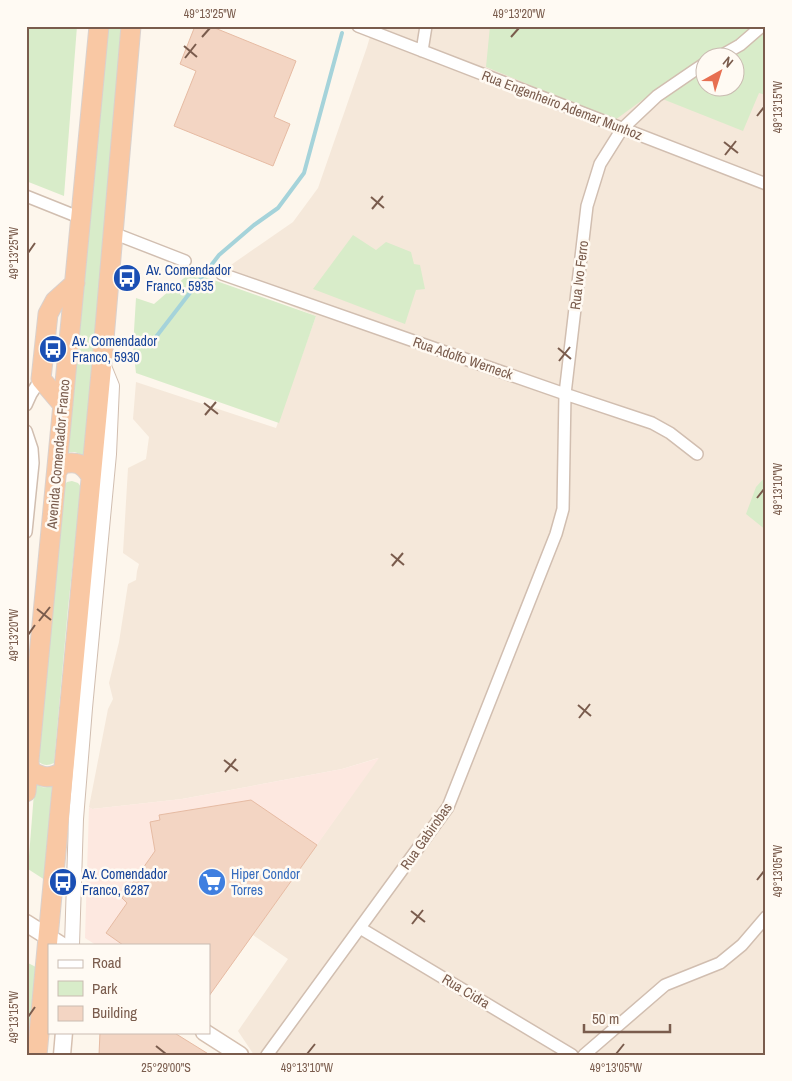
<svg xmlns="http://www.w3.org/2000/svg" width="792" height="1081" font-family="'Archivo Narrow',sans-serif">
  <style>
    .residential { fill: #f5e8da; fill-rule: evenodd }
    .commercial { fill: #fde8e0 }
    .green { fill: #d8ecc9 }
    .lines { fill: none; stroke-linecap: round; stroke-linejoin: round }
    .stream { stroke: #a5d3da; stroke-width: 4 }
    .building { fill: #f3d5c3; stroke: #e6bba3 }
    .minor-casing { stroke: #d1beb0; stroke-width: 14 }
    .tertiary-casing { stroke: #d1beb0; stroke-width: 16 }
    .secondary-casing { stroke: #d6c0b0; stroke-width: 19 }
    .trunk-casing { stroke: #dad1cd; stroke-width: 21 }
    .minor { stroke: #fff; stroke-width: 11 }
    .tertiary { stroke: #fff; stroke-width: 14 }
    .secondary { stroke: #fff; stroke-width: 16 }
    .trunk { stroke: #f9c8a4; stroke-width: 19 }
    .ticks { fill: none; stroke: #7a5c4d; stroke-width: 2 }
    .labels { text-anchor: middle; stroke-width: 5; stroke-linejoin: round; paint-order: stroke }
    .street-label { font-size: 14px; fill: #7a5c4d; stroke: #fffaf3 }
    .transit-label { font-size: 14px; fill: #164399; stroke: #fffaf3; text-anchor: start }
    .shop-label { font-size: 14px; fill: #366cbe; stroke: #fffaf3; text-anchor: start }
    .neatline { fill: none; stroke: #7a5c4d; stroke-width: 2 }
    .ticks-label { font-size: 12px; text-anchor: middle; fill: #7a5c4d }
  </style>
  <rect width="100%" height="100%" fill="#fdf6ec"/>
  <path class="residential" d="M373 26H766V1055H254L238 1031 288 959 253 935 378 758 342 769 182 799 92 809 89 807 108 709 113 699 109 683 119 642 128 584 136 580 137 571 139 564 123 553 128 468 146 459 149 437 133 419 136 382 276 428 316 316 215 276 293 222 318 188 367 47ZM704 58H734V88H704Z"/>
  <path class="commercial" d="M379 758 209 996V945H96L85 938 89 807 92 809 182 799 342 769Z"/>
  <path class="green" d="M26 26H77L64 196 26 181Z
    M105 26H124L84 459C79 452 75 451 67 453Z
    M490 26H754C743 37 721 57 704 58V61L652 93 615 120 486 67Z
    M766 28V95L759 93 743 131 660 98 704 69V88H734V58L725 57Z
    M353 235 376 250 386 242 411 252 414 264 420 265 425 289 416 290 405 324 313 289Z
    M191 272 316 316 279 423 136 373 133 347 136 298 154 304Z
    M766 476V530L746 514 756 487Z
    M72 481 78 483 81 487 68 608 54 763C46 767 40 765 35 757L64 485 67 482Z
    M35 780C39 788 44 789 52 785L45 880 28 869Z
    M26 962 36 967 28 1055H26Z"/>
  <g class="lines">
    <path class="stream" d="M149 346 219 255 254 225 278 208 304 173 342 33"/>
  </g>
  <path class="building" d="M195 26H210L296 61 274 117 290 124 273 166 174 126 196 71 180 64Z
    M251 800 317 845 209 996V945H123L106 933 127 903 122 898 155 851 150 822 160 820 159 815Z
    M100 1032H173L210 1055H99Z"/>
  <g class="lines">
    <defs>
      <path id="minor" d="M358 26 766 184
        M422 51 426 26
        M717 58 740 45 762 26
        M26 196 81 218
        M113 233 185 261
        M222 274 565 394 652 423 670 433 697 454
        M26 405 31 394 41 379
        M26 431 32 449 33 463 26 532
        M360 928 572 1055
        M267 1055 448 807 556 534 563 509 565 394 587 206 600 164 622 129 657 96 695 70 704 64
        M584 1055 665 985 720 963 742 945 766 917"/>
      <path id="tertiary" d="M72 945 76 819 85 708 109 454 112 386 103 364"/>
      <path id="secondary" d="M26 923 61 945
        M204 1032 240 1055
        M62 1055 64 1032"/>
      <path id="trunk" d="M63 405 41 379 48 314 55 301 75 283
        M57 471 62 464C77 461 82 463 91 476
        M29 761 30 771C44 778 49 779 63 772
        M26 792 99 26
        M37 1055 102 362 131 26"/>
    </defs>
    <use href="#minor" class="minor-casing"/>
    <use href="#tertiary" class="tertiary-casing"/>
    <use href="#secondary" class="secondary-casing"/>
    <use href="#trunk" class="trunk-casing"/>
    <use href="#minor" class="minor"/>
    <use href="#tertiary" class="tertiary"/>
    <use href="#secondary" class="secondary"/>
    <use href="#trunk" class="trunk"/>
  </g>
  <path class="ticks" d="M202 37 210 28M511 37 519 28M184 46 197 57M185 58 196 44M757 116 764 107M724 142 738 153M725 155 736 141M371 197 384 208M372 209 383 196M28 253 35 243M558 348 571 359M559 361 570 347M204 403 218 414M205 415 216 402M757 498 764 489M391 554 404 565M392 566 403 553M37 609 51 620M39 621 50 607M28 635 35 625M578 705 591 716M579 718 590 704M224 760 238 771M225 772 236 759M757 880 764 871M411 911 425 922M412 924 423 910M28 1017 35 1007M156 1046 166 1054M307 1054 315 1044M616 1054 624 1044"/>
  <defs>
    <symbol id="bus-disc" viewBox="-11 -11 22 22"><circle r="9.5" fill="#1a4fb4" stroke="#fffaf3"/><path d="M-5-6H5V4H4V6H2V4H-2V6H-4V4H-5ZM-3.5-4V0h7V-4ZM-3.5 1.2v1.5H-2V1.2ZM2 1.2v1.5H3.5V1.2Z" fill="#fff"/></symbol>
    <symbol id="supermarket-disc" viewBox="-11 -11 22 22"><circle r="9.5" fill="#3f7fe0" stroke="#fffaf3"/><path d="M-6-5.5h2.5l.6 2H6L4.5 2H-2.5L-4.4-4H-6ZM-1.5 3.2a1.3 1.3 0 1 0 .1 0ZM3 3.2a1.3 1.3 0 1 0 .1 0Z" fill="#fff"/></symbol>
  </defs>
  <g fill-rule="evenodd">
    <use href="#bus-disc" x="111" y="262" width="32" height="32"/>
    <use href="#bus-disc" x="37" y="333" width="32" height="32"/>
    <use href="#bus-disc" x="47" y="866" width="32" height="32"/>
    <use href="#supermarket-disc" x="196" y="866" width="32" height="32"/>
  </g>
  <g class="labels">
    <g class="street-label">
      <text transform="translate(562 105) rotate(21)" y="5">Rua Engenheiro Ademar Munhoz</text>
      <text transform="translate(579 275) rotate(-83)" y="5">Rua Ivo Ferro</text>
      <text transform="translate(463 358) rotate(19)" y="5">Rua Adolfo Werneck</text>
      <text transform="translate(58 454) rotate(-85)" y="5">Avenida Comendador Franco</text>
      <text transform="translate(426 836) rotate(-55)" y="5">Rua Gabirobas</text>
      <text transform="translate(466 991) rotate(31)" y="5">Rua Cidra</text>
    </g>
    <g class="transit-label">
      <text x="146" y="275">Av. Comendador<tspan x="146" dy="16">Franco, 5935</tspan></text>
      <text x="72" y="346">Av. Comendador<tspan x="72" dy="16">Franco, 5930</tspan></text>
      <text x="82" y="879">Av. Comendador<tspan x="82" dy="16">Franco, 6287</tspan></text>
    </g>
    <g class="shop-label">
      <text x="231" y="879">Hiper Condor<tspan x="231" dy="16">Torres</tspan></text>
    </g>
  </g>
  <rect width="792" height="1081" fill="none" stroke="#fffaf3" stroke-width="55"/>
  <rect x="48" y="944" width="162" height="90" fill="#fffaf3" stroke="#cabbb1"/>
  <rect x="58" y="960" width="25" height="8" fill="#ffffff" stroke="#cabbb1"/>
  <text x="92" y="968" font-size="15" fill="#7a5c4d">Road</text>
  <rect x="58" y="981" width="25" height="15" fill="#d8ecc9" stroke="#cabbb1"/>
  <text x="92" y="994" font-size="15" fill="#7a5c4d">Park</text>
  <rect x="58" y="1006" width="25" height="15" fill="#f3d5c3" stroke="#cabbb1"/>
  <text x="92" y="1018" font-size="15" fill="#7a5c4d">Building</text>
  <g transform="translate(720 72) rotate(39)"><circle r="24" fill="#fffaf3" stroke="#cabbb1"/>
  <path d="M0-4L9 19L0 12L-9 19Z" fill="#e76f51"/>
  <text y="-8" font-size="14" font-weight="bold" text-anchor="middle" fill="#7a5c4d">N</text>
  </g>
  <path d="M584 1024v8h86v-8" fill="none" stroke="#7a5c4d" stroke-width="2.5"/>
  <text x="592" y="1024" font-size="15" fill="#7a5c4d" stroke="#fffaf3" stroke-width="4" paint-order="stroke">50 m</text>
  <rect x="28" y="28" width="736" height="1026" class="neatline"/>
  <g class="ticks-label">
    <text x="210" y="18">49°13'25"W</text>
    <text x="519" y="18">49°13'20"W</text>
    <text transform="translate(778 107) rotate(-90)" y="4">49°13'15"W</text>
    <text transform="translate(14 253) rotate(-90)" y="4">49°13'25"W</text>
    <text transform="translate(778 489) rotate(-90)" y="4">49°13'10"W</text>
    <text transform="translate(14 635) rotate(-90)" y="4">49°13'20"W</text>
    <text transform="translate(778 871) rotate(-90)" y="4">49°13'05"W</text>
    <text transform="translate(14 1017) rotate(-90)" y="4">49°13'15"W</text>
    <text x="166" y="1072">25°29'00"S</text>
    <text x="307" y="1072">49°13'10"W</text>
    <text x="616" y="1072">49°13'05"W</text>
  </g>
</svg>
